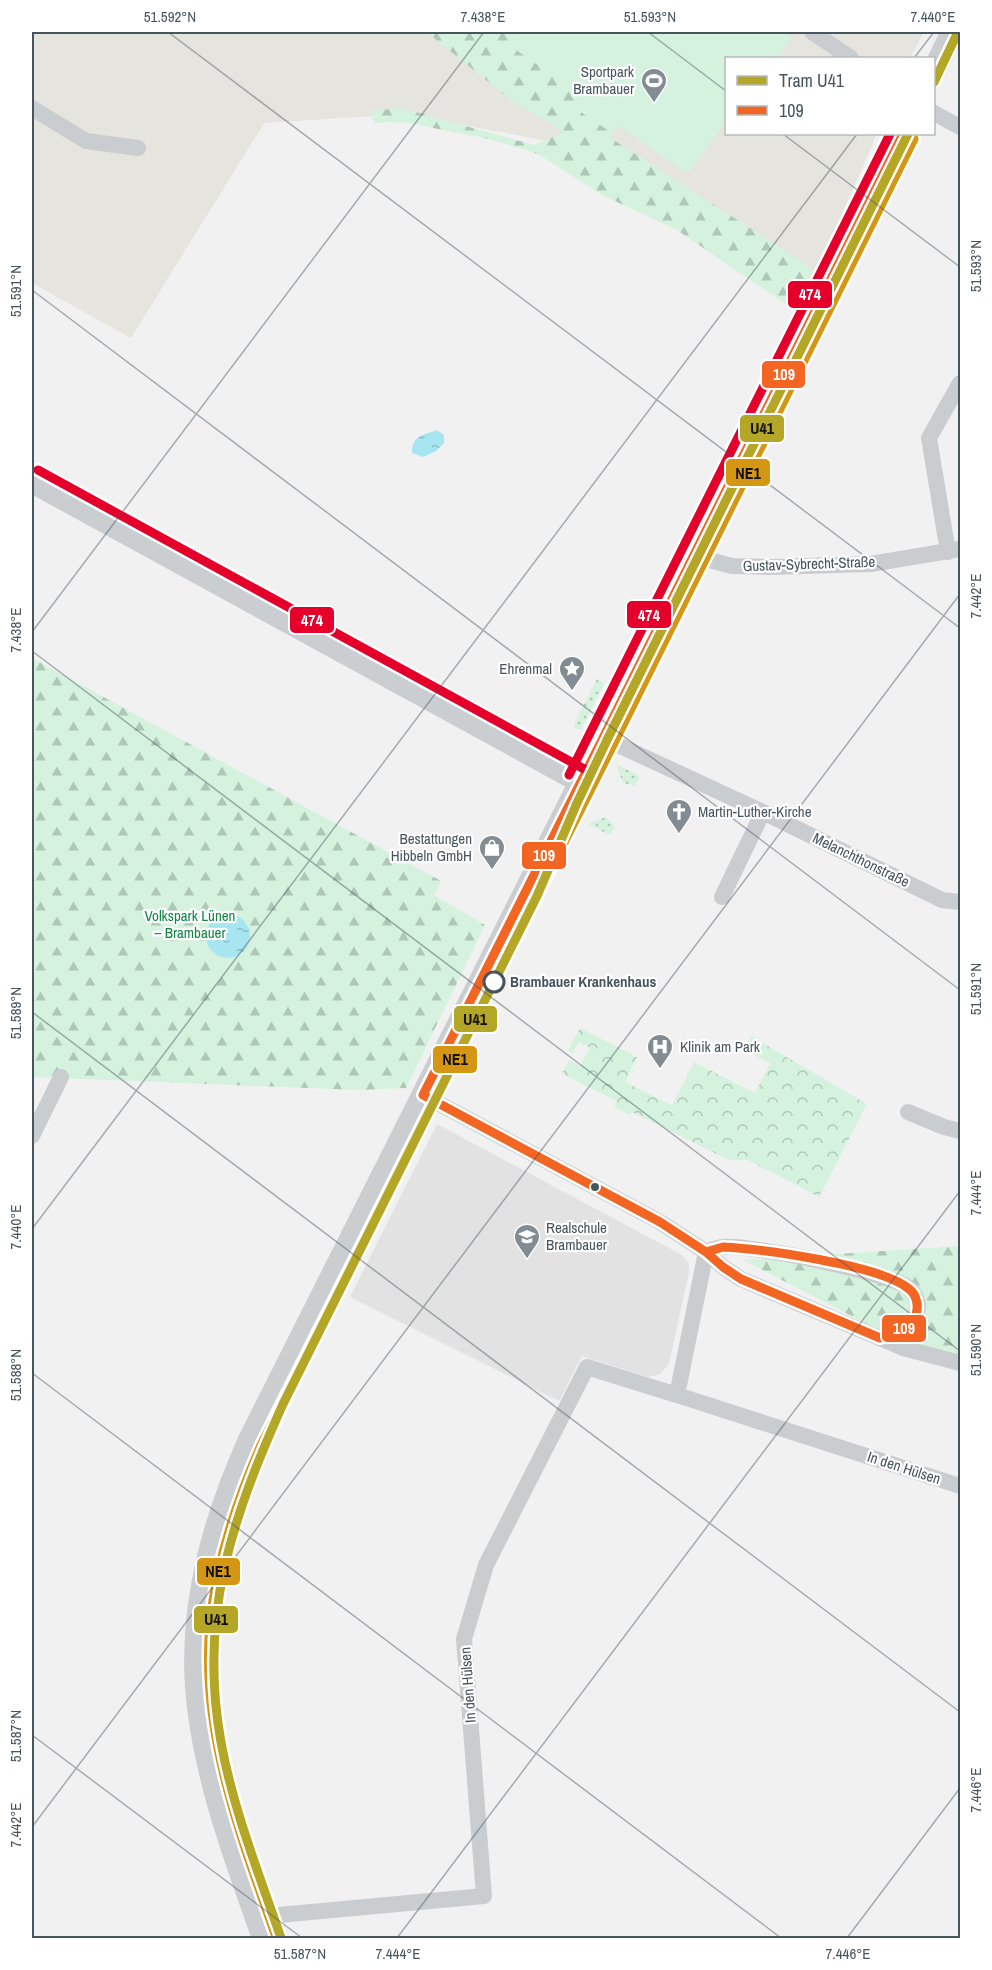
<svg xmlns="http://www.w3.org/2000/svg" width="992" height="1970" font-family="'Archivo Narrow',sans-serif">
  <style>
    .commercial { fill: #e6e4df }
    .education { fill: #e3e2e3 }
    .grass { fill: url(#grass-dots) }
    .forest { fill: url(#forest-firs) }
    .park { fill: url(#park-crowns) }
    .pitch { fill: #d5f2de }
    .water { fill: url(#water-ripples) }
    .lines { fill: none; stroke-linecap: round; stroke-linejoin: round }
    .street { stroke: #cacdd0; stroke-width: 16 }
    .secondary { stroke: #cbced1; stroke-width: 24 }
    .bus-1-casing { stroke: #fff; stroke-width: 14 }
    .bus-2-casing { stroke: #fff; stroke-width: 14 }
    .bus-3-casing { stroke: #fff; stroke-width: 14 }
    .bus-1 { stroke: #f26522; stroke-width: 9 }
    .bus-2 { stroke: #d49613; stroke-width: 9 }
    .bus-3 { stroke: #e4002b; stroke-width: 9 }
    .tram-1-casing { stroke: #fff; stroke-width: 14 }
    .tram-1 { stroke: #b4a626; stroke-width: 9 }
    .ticks { fill: none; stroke: #47555f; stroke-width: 1.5; stroke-opacity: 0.45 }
    .stop-dot { fill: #fff; stroke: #47555f; stroke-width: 3 }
    .bus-dot { fill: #47555f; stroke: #fff; stroke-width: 2 }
    .labels { text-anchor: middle; stroke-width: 4.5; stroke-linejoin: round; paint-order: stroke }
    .poi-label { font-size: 15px; fill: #47555f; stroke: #fff; text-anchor: end }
    .street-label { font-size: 15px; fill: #47555f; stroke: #fff }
    .park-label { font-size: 15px; fill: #128646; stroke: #fff }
    .stop-label { font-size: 15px; font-weight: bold; fill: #47555f; stroke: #fff; text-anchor: start }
    .line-badge { stroke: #fff; stroke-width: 2 }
    .badge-label { font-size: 16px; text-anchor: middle; font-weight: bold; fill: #fff }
    .pale-badge-label { font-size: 16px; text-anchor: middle; font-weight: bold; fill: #111 }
    .neatline { fill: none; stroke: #47555f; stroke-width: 2 }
    .ticks-label { font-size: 15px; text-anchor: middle; fill: #47555f }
  </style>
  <defs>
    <pattern id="grass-dots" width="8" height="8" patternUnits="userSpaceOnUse" patternTransform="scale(1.5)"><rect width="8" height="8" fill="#d5f2de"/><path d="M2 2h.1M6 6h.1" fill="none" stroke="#afc7b7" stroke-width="1.8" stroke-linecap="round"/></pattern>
    <pattern id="forest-firs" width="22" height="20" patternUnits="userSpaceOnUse" patternTransform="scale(1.5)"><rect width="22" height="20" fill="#d5f2de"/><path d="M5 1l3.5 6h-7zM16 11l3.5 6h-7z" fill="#afc7b7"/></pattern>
    <pattern id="park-crowns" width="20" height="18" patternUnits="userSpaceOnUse" patternTransform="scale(1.5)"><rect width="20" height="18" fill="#d5f2de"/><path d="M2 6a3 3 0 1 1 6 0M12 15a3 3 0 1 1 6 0" fill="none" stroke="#afc7b7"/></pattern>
    <pattern id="water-ripples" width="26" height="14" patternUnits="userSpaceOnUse" patternTransform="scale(1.5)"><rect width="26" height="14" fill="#a7e6f1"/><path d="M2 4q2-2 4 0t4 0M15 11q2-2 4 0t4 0" fill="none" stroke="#8abdc6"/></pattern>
  </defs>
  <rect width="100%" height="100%" fill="#f2f1f1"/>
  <path class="commercial" d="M32 32H924L910 58H726V134H877L804 301 558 143 406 114 264 123 131 338 32 283Z"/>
  <path class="education" d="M437 1124 682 1255 689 1264V1272L669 1364 660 1374 648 1377 582 1356 559 1401 350 1297Z"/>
  <path class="grass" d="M597 679 604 683 581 730 574 727 575 722Z
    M616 764 640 776 635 786 623 783Z
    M606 817 615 827 610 835 588 824Z"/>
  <path class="forest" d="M428 32H503L516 41 513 47 586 99 579 110 612 133 609 137 813 269 790 307 677 230 602 195 538 154 489 139 403 122 374 123 370 111 401 108 534 145 564 132 511 100 434 38Z
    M32 658 441 881 434 895 485 925 406 1088 358 1090 32 1077Z
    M960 1246V1357L902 1342 743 1260Z"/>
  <path class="park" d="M580 1028 637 1057 625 1082 672 1105 694 1062 755 1093 770 1063 744 1049 751 1036 867 1104 819 1197 748 1160H729L632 1112 630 1115 614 1107 617 1101 562 1074 569 1060 580 1066 590 1048 579 1042 573 1053 568 1050Z"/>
  <path class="pitch" d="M503 32H783L792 38 776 58H726V121L687 174 618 125 612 133 578 110 586 99 512 47 516 40Z"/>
  <path class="water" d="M437 430 444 435V443L436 451 423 457 412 453C412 435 423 435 437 430Z
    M206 936a22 22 0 1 1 44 0a22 22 0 1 1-44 0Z"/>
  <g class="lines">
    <path class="street" d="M812 32 851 58
      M32 108 86 141 138 148
      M934 113 960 127
      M948 552 929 438 960 383
      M694 556 732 566 772 567 871 564 960 549
      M603 738 763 812 942 900 960 902
      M722 897 763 812
      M423 1095 660 1222 706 1252 723 1267 741 1279 903 1348 960 1363
      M908 1112 944 1127 960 1131
      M32 1136 61 1077
      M706 1252 677 1395 960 1486
      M706 1252C711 1250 718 1247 723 1247 749 1244 894 1273 910 1289 917 1296 920 1306 916 1314 908 1331 897 1334 880 1338
      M257 1917 484 1896 464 1639 486 1565 587 1367 677 1395"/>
    <path class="secondary" d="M934 71 953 32
      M32 481 580 781
      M264 1938C236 1859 203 1772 197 1687 191 1601 215 1518 250 1440L603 738 903 134"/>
    <defs>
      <path id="bus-1" d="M423 1095 603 738 903 134
        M423 1095 660 1222 706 1252
        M723 1247C762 1249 881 1265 909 1289 916 1294 919 1305 916 1314 910 1330 895 1334 880 1338L741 1279 723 1267 706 1252Z"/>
      <path id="bus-2" d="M275 1934C240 1835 200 1731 210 1624 216 1562 236 1502 261 1445L614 743 914 139"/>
      <path id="bus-3" d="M38 470 586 770
        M569 775 890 134"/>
    </defs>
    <use href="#bus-1" class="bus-1-casing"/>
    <use href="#bus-2" class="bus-2-casing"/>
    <use href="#bus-3" class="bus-3-casing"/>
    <use href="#bus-1" class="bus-1"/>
    <use href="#bus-2" class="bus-2"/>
    <use href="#bus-3" class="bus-3"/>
    <defs>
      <path id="tram-1" d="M934 82 958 32
        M281 1938C259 1874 233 1809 221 1742 198 1616 232 1518 283 1404L537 896 577 803 607 740 908 134"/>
    </defs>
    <use href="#tram-1" class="tram-1-casing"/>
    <use href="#tram-1" class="tram-1"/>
  </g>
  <path class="ticks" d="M168 32 960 628M648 32 726 91M32 35 34 32M914 58 934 32M783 134 960 267M32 290 960 990M32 632 484 32M32 651 960 1351M32 1012 960 1712M32 1229 857 134M32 1373 781 1938M32 1735 302 1938M32 1827 960 594M397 1938 960 1191M847 1938 960 1788"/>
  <defs>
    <symbol id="stadium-pin" viewBox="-11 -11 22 30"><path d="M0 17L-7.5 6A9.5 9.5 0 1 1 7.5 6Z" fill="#838c92" stroke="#fff"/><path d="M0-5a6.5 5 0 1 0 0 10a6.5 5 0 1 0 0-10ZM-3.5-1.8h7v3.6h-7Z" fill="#fff"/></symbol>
    <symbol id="sight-pin" viewBox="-11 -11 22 30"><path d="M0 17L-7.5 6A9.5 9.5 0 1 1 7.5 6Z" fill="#838c92" stroke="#fff"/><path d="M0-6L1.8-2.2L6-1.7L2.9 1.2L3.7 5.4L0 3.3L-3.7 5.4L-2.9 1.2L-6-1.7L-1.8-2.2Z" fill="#fff"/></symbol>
    <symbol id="church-pin" viewBox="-11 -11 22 30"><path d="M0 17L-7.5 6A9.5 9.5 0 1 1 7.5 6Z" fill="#838c92" stroke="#fff"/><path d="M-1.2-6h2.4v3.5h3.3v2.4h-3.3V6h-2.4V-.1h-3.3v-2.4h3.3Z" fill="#fff"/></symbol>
    <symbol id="shop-pin" viewBox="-11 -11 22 30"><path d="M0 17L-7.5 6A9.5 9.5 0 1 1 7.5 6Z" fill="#838c92" stroke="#fff"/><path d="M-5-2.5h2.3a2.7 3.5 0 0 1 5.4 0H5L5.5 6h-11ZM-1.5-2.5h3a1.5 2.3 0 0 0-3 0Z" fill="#fff"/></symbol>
    <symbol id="hospital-pin" viewBox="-11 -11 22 30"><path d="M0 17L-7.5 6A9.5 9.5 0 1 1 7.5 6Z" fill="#838c92" stroke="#fff"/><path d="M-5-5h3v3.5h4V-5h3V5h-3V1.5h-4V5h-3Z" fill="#fff"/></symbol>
    <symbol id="school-pin" viewBox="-11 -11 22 30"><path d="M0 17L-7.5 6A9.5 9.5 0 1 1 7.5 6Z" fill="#838c92" stroke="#fff"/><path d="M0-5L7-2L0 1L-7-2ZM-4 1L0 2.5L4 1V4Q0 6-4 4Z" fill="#fff"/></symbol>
  </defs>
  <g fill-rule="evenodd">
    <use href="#stadium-pin" x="639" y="66" width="30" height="40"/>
    <use href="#sight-pin" x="557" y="654" width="30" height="40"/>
    <use href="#church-pin" x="664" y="797" width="30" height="40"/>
    <use href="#shop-pin" x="477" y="833" width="30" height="40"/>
    <use href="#hospital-pin" x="645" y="1032" width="30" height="40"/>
    <use href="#school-pin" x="512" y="1222" width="30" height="40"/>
  </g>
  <circle class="stop-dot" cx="494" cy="982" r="10"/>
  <circle class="bus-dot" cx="595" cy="1187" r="5"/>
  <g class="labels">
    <g class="poi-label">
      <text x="634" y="77">Sportpark<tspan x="634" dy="17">Brambauer</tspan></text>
      <text x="552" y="674">Ehrenmal</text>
      <text x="698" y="817" text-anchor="start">Martin-Luther-Kirche</text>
      <text x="472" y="844">Bestattungen<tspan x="472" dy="17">Hibbeln GmbH</tspan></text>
      <text x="680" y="1052" text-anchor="start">Klinik am Park</text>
      <text x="546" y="1233" text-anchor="start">Realschule<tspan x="546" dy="17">Brambauer</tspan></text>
    </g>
    <g class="street-label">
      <text transform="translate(809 564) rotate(-2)" y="5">Gustav-Sybrecht-Straße</text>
      <text transform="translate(861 860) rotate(26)" y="5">Melanchthonstraße</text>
      <text transform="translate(904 1468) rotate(18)" y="5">In den Hülsen</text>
      <text transform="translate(468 1685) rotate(-94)" y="5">In den Hülsen</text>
    </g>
    <g class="park-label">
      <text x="190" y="921">Volkspark Lünen<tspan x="190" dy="17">– Brambauer</tspan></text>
    </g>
    <g class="stop-label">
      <text x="510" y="987">Brambauer Krankenhaus</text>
    </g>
  </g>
  <g class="line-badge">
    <rect x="787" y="280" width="46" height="29" rx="6" fill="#e4002b"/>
    <rect x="761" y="360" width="45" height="29" rx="6" fill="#f26522"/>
    <rect x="739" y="414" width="46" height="29" rx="6" fill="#b4a626"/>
    <rect x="725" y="458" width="46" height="29" rx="6" fill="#d49613"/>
    <rect x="626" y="600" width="46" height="29" rx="6" fill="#e4002b"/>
    <rect x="289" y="606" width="46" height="28" rx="6" fill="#e4002b"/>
    <rect x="521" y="841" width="46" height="29" rx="6" fill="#f26522"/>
    <rect x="453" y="1005" width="45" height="28" rx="6" fill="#b4a626"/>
    <rect x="432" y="1045" width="46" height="29" rx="6" fill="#d49613"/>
    <rect x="881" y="1314" width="46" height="29" rx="6" fill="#f26522"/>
    <rect x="196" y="1557" width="45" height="29" rx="6" fill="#d49613"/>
    <rect x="193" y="1605" width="46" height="29" rx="6" fill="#b4a626"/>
  </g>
  <g class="badge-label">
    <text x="810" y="300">474</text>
    <text x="784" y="380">109</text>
    <text x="649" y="621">474</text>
    <text x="312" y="626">474</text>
    <text x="544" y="861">109</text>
    <text x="904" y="1334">109</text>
  </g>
  <g class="pale-badge-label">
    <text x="762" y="434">U41</text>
    <text x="748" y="479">NE1</text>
    <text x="475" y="1025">U41</text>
    <text x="455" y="1065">NE1</text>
    <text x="218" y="1577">NE1</text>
    <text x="216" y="1625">U41</text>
  </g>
  <rect width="992" height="1970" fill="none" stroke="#ffffff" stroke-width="66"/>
  <rect x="725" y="57" width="210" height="78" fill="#ffffff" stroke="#b5bbbf" stroke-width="1.5"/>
  <rect x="737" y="76" width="30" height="9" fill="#b4a626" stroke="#b5bbbf" stroke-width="1.5"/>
  <text x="779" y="87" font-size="18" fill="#47555f">Tram U41</text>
  <rect x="737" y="106" width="30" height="9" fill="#f26522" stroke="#b5bbbf" stroke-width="1.5"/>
  <text x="779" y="117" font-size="18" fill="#47555f">109</text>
  <rect x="33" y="33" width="926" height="1904" class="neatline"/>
  <g class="ticks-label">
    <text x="170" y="22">51.592°N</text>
    <text x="483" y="22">7.438°E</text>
    <text x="650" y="22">51.593°N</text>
    <text x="933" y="22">7.440°E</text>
    <text transform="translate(976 266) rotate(-90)" y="5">51.593°N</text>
    <text transform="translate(16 291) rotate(-90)" y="5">51.591°N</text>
    <text transform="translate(976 596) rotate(-90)" y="5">7.442°E</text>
    <text transform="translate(16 630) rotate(-90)" y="5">7.438°E</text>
    <text transform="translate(976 989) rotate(-90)" y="5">51.591°N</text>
    <text transform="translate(16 1013) rotate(-90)" y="5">51.589°N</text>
    <text transform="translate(976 1193) rotate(-90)" y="5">7.444°E</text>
    <text transform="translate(16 1227) rotate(-90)" y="5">7.440°E</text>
    <text transform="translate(976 1350) rotate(-90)" y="5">51.590°N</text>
    <text transform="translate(16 1375) rotate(-90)" y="5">51.588°N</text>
    <text transform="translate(16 1736) rotate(-90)" y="5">51.587°N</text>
    <text transform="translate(976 1790) rotate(-90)" y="5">7.446°E</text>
    <text transform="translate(16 1825) rotate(-90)" y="5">7.442°E</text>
    <text x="300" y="1959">51.587°N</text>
    <text x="398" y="1959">7.444°E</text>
    <text x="848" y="1959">7.446°E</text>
  </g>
</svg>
